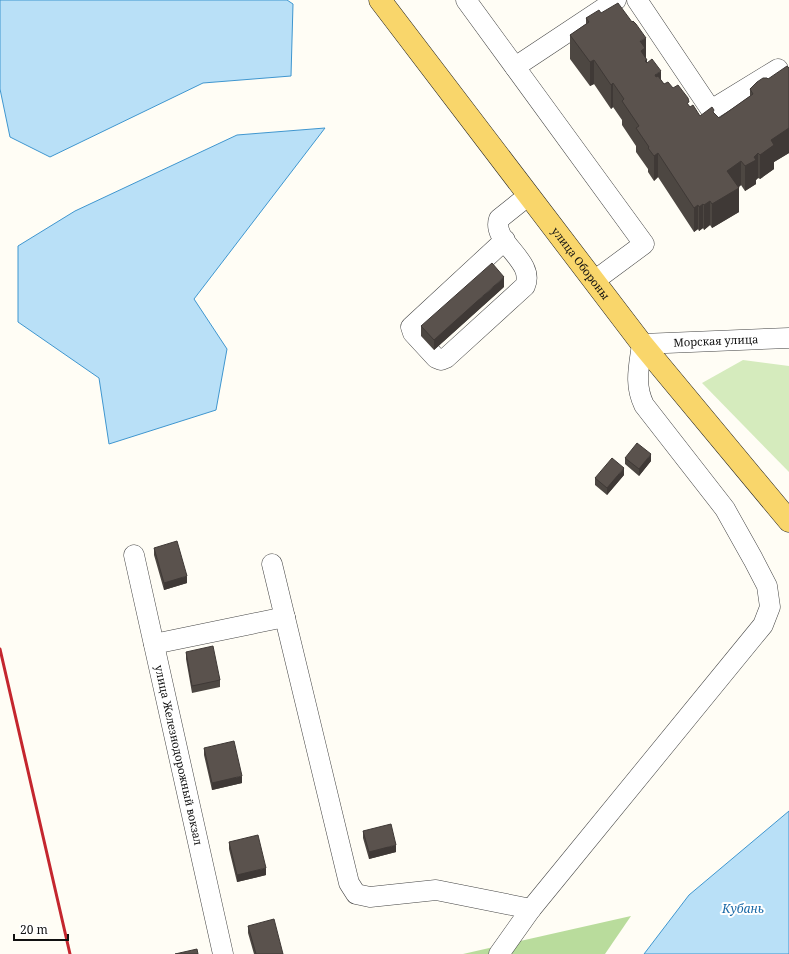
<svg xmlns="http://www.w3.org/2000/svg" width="789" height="954" font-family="'Noto Serif',serif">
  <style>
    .green { fill: #d5ebbd }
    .forest { fill: #b9dc9c }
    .water { fill: #b9e0f7; stroke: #3f96cf }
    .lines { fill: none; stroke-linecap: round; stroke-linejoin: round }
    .minor-casing { stroke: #444; stroke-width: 21 }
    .major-casing { stroke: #222; stroke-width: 23 }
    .minor { stroke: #fff; stroke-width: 20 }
    .major { stroke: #f9d66b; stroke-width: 22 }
    .rail { stroke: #c4262e; stroke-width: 3 }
    .wall { fill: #4d4742 }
    .shaded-wall { fill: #3f3936 }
    .building { fill: #5a524d; stroke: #3f3936 }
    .labels { text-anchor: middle; stroke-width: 4; stroke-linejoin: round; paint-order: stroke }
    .street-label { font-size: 11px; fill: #111; stroke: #fff }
    .water-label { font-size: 12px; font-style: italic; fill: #1768a6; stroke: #fff }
  </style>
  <rect width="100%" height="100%" fill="#fffdf5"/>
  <path class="green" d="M743 360 789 366V472L702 383Z"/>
  <path class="forest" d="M631 916 605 954H463Z"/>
  <path class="water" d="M0 0H287L293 4 291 76 203 83 50 157 10 137 0 89Z
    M325 128 194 299 227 349 216 410 109 444 99 378 18 322V246L75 211 237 135Z
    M789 811V954H644L689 895Z"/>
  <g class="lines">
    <defs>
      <g id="minor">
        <path d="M466 0 644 244 594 281"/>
        <path d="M637 0 711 110 778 69"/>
        <path d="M515 67 616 0"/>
        <path d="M505 240 411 327 413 333 436 358 441 360 446 358 525 286C536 261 491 242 499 219L529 195"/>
        <path id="s1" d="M134 555 223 954"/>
        <path d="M272 564 349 883 356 894 370 897 436 890 531 909"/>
        <path d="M154 644 285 617"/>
        <path id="s2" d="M499 954 531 909 763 625 770 607 767 586 753 559 725 509 644 405C634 384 639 367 642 344L789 338"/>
      </g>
      <g id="major">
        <path id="s3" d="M380 0 642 344 789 521"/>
      </g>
    </defs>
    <use href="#minor" class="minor-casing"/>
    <use href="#major" class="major-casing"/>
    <use href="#minor" class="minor"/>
    <use href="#major" class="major"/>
    <path class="rail" d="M0 649 70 954"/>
  </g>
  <path class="wall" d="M601 13 646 58 647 62 664 84 673 88 690 107 700 116 714 113 719 118 750 96V89L789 68V153L774 162V169L760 179 758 178 756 180V184L745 191 741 185 739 187V212L712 228 710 225 704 230 703 228 699 231 698 229 694 232 658 177 654 181 648 172V169L636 152V146L622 125V120L613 107 611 109 594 84 590 86 570 59V35L586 24V18Z
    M504 287 434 350 421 336V326Z
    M625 458 651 461 639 476 625 464Z
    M624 475 607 495 595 485V478Z
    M154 548 187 583 164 590 154 555Z
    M186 652 220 680V687L192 693 186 659Z
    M204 748 242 783 212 790 204 755Z
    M363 831 396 852 369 859 363 838Z
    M229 842 266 875 237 882 229 849Z
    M248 926 283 954H254L248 933Z"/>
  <path class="shaded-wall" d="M646 38V60H647V84L641 75 640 41Z
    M594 60V84L590 86V62Z
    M661 71V95L655 75Z
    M613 83V107L611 109V85Z
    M789 128V153L774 162V169L760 179V155L771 140Z
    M658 153V177L654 181V156Z
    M758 153V178L756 180V184L745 191V166Z
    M741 161V185L730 194 739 188V212L712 228V204L727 171Z
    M710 201V225L704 230V205Z
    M703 204V228L699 231V207Z
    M698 205V229L694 232V208Z
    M504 277V287L434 350V340Z
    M651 454V461L639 476V469Z
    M624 468V475L607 495V488Z
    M187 576V583L164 590V583Z
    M242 776V783L212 790V783Z
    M396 845V852L369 859V852Z
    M266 868V875L237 882V875Z"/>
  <path class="building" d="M618 3 632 22 633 21 636 24 646 38 640 41 645 48 641 51 647 60 645 61 647 63 652 59 661 71 655 75 656 77 658 76 664 84 668 82 673 88 678 85 688 98 689 102 687 103 690 107 693 105 700 116 712 107 714 110 713 112 719 118 753 94 750 89 757 82 763 78H767L768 79 787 66 789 68V128L771 140 774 145 760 155 758 153 754 157 756 160 745 166 741 161 727 171 739 188 712 204 710 201 704 205 703 204 699 207 698 205 694 208 658 153 654 156 648 148 649 147 636 128 639 126 622 101 624 99 613 83 611 85 594 60 590 62 570 35 589 22 586 18 599 10 601 13Z
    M492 263 504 277 434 340 421 326Z
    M637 443 651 454 639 469 625 458Z
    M612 458 624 468 607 488 595 478Z
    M177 541 187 576 164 583 154 548Z
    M213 646 220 680 192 686 186 652Z
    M234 741 242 776 212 783 204 748Z
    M391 824 396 845 369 852 363 831Z
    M258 835 266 868 237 875 229 842Z
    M274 919 283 954H256L248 926Z
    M197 949 198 954H175Z"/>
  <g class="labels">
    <g class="street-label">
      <text dy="4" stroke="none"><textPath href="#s3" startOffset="331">улица Обороны</textPath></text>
      <text dy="4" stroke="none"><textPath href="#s2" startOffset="818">Морская улица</textPath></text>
      <text dy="4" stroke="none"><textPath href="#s1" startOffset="205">улица Железнодорожный вокзал</textPath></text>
    </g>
    <g class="water-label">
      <text x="743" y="913">Кубань</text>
    </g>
  </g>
  <path d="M14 934v6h54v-6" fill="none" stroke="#111111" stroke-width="2"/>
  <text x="20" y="934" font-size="12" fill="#111111" stroke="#ffffff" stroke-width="3" paint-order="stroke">20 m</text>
</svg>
